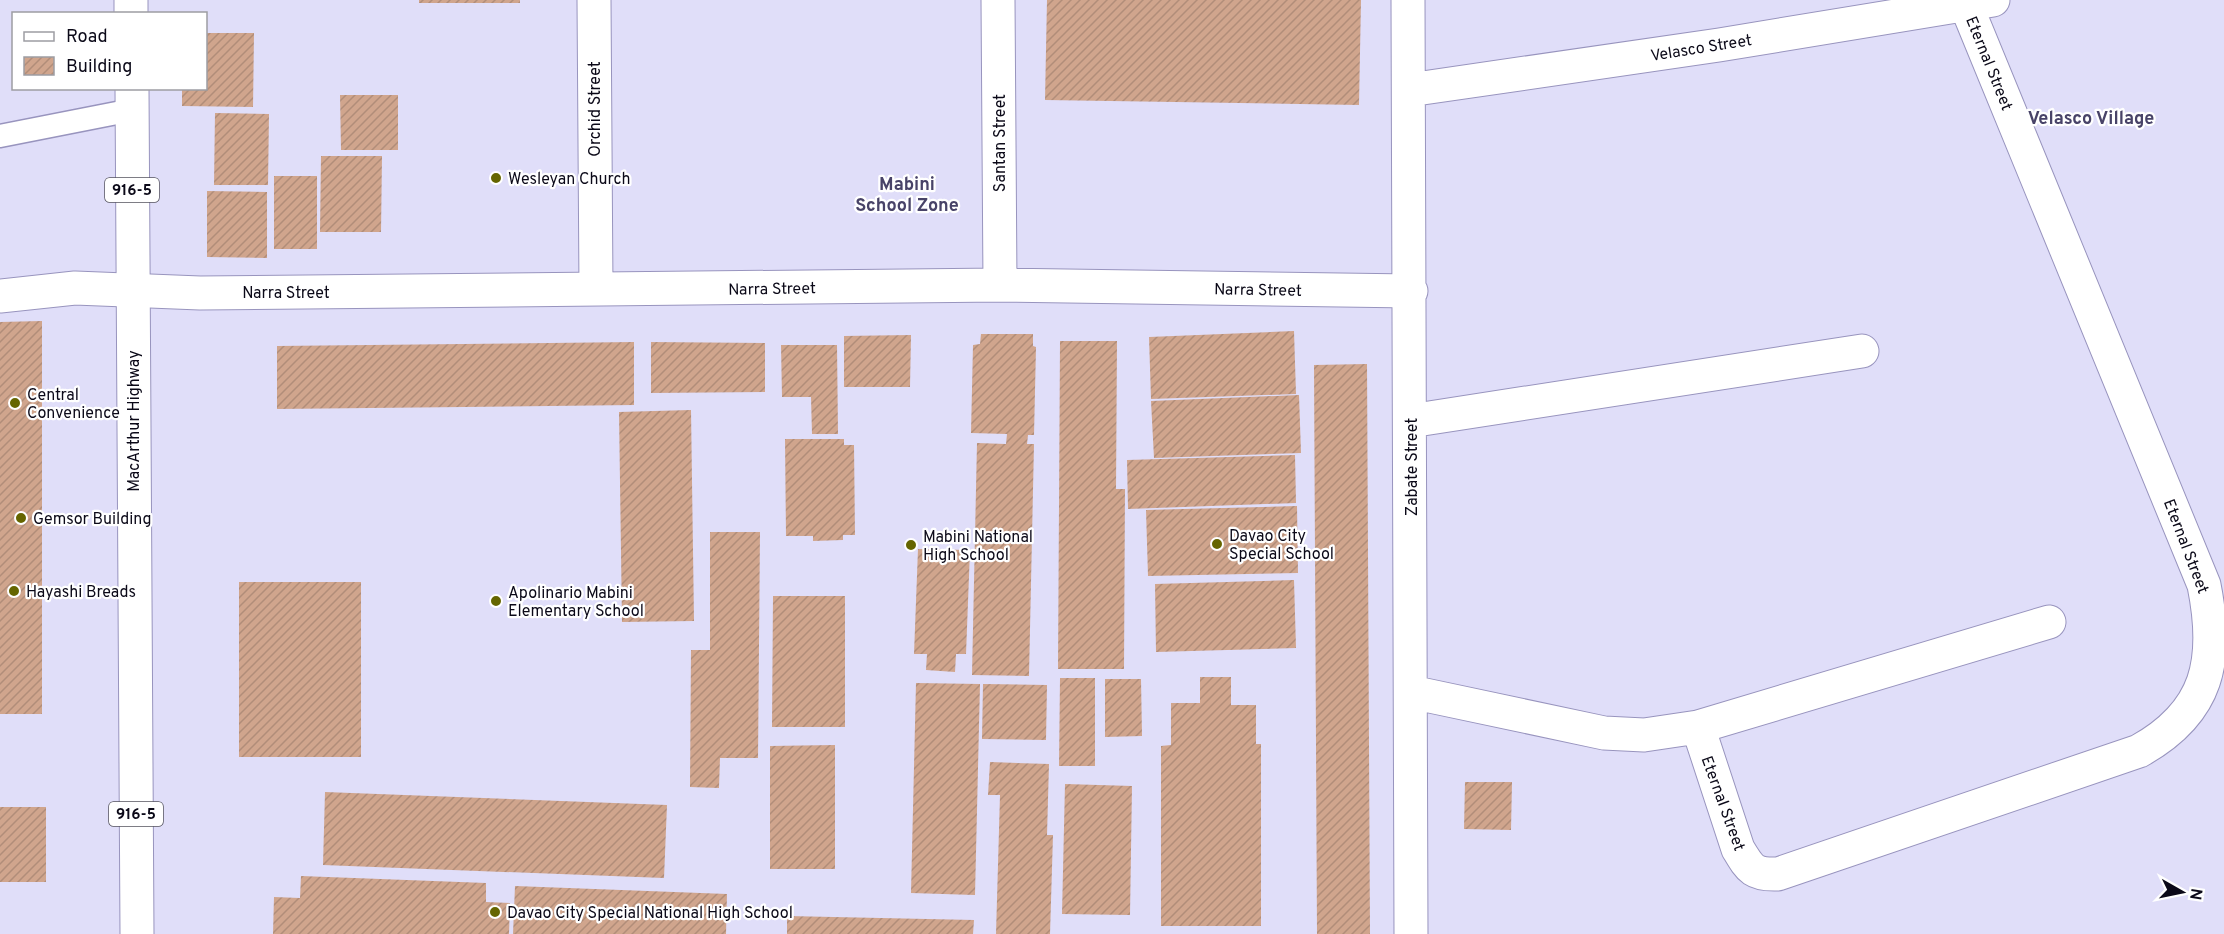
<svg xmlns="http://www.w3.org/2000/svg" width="2224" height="934" font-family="Overpass,sans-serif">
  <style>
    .building { fill: url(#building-hatch) }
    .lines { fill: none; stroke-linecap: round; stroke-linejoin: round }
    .lane-casing { stroke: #9894be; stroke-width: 25 }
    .street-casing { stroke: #9894be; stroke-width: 35 }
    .primary-casing { stroke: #9894be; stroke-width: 35 }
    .lane { stroke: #fff; stroke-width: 22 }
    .street { stroke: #fff; stroke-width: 33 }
    .primary { stroke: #fff; stroke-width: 33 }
    .poi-dot { fill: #656500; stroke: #fff; stroke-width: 2 }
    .labels { text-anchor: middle; stroke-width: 4.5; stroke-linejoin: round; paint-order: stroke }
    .shield { fill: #fff; stroke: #54535d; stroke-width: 1.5 }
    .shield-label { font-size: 15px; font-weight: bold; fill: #0b0918 }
    .street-label { font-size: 16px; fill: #0b0918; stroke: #fff }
    .poi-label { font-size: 16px; fill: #0b0918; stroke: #fff; text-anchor: start }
    .neighbourhood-label { font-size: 18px; font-weight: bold; fill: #484368; stroke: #fff }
  </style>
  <defs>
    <pattern id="building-hatch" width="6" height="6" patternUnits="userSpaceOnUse" patternTransform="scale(1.5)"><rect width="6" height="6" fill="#d0a58d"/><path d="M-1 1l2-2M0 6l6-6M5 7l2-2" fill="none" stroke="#b18d79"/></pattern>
  </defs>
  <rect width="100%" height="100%" fill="#e0def9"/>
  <path class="building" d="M419 0H520V3H419Z
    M1047 0H1361L1359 105 1045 100Z
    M206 33H254L253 107 182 106V88H206Z
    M340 95H398V150H341Z
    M215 113 269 114 268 185H214Z
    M321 156H382L381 232H320Z
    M274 176H317V249H274Z
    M207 191 267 192V258L207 257Z
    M42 321V714H0V322Z
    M1294 331 1296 394 1151 399 1149 337Z
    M981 334H1033V346L1036 347 1034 435H1028L1027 444H1034L1029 676 972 675 977 443 1006 444 1007 434 971 433 973 345 980 344Z
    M911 335 910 387H844V336Z
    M1060 341H1117L1116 489H1125L1124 669H1058Z
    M634 342V405L277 409V346Z
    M651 342 765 343V392L651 393Z
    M781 345H837L838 434H812L811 397H782Z
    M1367 364 1370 934H1317L1314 365Z
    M1299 395 1301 453 1154 458 1151 401Z
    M691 410 694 621 622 622 619 412Z
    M785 439H844V445H854L855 535H843V540L813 541V536H786Z
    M1295 455 1296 503 1128 509 1127 460Z
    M1297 506 1298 573 1148 576 1146 510Z
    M710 532H760L758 758H720L719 788 690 787 691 650H710Z
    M918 549 970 550 966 654H956L955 672 926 670 927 654H914Z
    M1294 580 1296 648 1156 652 1155 584Z
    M239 582H361V757H239Z
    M773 596H845V727H772Z
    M1200 677H1231V705H1256V744H1261V926H1161V746L1171 745V703H1200Z
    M1060 678H1095V766H1059Z
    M1105 679H1141L1142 736 1105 737Z
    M916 683 980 684 975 895 911 893Z
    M983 684 1047 685 1046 740 982 739Z
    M835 745V869H770V746Z
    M990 762 1049 764 1047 835H1053L1050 934H996L1000 795H988Z
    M1465 782H1512L1511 830 1464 829Z
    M1065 784 1132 786 1130 915 1062 914Z
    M325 792 667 805 664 878 323 865Z
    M0 807H46V882H0Z
    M301 876 486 883V902L510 903 509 934H273L274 897 300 898Z
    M515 886 727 894 726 934H513Z
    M787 916 974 920 973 934H787Z"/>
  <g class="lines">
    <defs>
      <path id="lane" d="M0 136 132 110"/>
      <path id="street" d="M594 0 596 289
        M998 0 1000 285
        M1408 0 1411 934
        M1409 90 1719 45 1993 0
        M0 296 75 288 200 293 1000 285 1411 291
        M1410 421 1862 351
        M1411 692 1604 733 1644 735 1698 727 2049 622
        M1698 727 1738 849C1750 869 1753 875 1778 874L2139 751C2209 712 2219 660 2204 585L1966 5"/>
      <path id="primary" d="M131 0V14
        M132 88 137 934"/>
    </defs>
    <use href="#lane" class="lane-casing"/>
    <use href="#street" class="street-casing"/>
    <use href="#primary" class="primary-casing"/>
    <use href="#lane" class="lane"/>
    <use href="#street" class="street"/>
    <use href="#primary" class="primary"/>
  </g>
  <g class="poi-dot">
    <circle cx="496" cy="178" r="6"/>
    <circle cx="15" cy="403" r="6"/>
    <circle cx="21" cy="518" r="6"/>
    <circle cx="1217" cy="544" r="6"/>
    <circle cx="911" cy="545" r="6"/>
    <circle cx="14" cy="591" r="6"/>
    <circle cx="496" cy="601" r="6"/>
    <circle cx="495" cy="912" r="6"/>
  </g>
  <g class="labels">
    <g class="shield">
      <rect x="105" y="178" width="54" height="24" rx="4.5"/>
      <rect x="109" y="802" width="54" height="24" rx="4.5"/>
    </g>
    <g class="shield-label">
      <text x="132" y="195">916-5</text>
      <text x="136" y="819">916-5</text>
    </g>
    <g class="street-label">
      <text transform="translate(1701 47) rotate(-9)" y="6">Velasco Street</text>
      <text transform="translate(1990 63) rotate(68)" y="6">Eternal Street</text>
      <text transform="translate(594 109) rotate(-90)" y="6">Orchid Street</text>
      <text transform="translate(999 143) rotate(-90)" y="6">Santan Street</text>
      <text transform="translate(772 288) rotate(-1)" y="6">Narra Street</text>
      <text transform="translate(1258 289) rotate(1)" y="6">Narra Street</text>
      <text x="286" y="298">Narra Street</text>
      <text transform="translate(133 421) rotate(-90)" y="6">MacArthur Highway</text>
      <text transform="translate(1411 467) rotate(-90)" y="6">Zabate Street</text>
      <text transform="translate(2187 546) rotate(69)" y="6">Eternal Street</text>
      <text transform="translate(1724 803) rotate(70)" y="6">Eternal Street</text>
    </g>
    <g class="poi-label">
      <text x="508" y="184">Wesleyan Church</text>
      <text x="27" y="400">Central<tspan x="27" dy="18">Convenience</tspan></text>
      <text x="33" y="524">Gemsor Building</text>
      <text x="1229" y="541">Davao City<tspan x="1229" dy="18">Special School</tspan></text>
      <text x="923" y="542">Mabini National<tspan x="923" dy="18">High School</tspan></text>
      <text x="26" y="597">Hayashi Breads</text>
      <text x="508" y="598">Apolinario Mabini<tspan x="508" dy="18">Elementary School</tspan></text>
      <text x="507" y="918">Davao City Special National High School</text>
    </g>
    <g class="neighbourhood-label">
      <text x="2091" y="124">Velasco Village</text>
      <text x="907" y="190">Mabini<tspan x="907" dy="21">School Zone</tspan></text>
    </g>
  </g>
  <rect x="12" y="12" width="195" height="78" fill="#ffffff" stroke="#9d9da3" stroke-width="1.5"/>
  <rect x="24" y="32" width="30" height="9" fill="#ffffff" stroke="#9d9da3" stroke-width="1.5"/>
  <text x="66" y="42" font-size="18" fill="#0b0918">Road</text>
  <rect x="24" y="57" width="30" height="18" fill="url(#building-hatch)" stroke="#9d9da3" stroke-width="1.5"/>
  <text x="66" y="72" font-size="18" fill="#0b0918">Building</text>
  <g transform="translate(2182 892) rotate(99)" stroke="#ffffff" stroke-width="4.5" paint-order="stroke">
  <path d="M0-4.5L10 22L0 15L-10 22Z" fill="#0b0918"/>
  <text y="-9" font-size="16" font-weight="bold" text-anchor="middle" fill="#0b0918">N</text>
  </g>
</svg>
